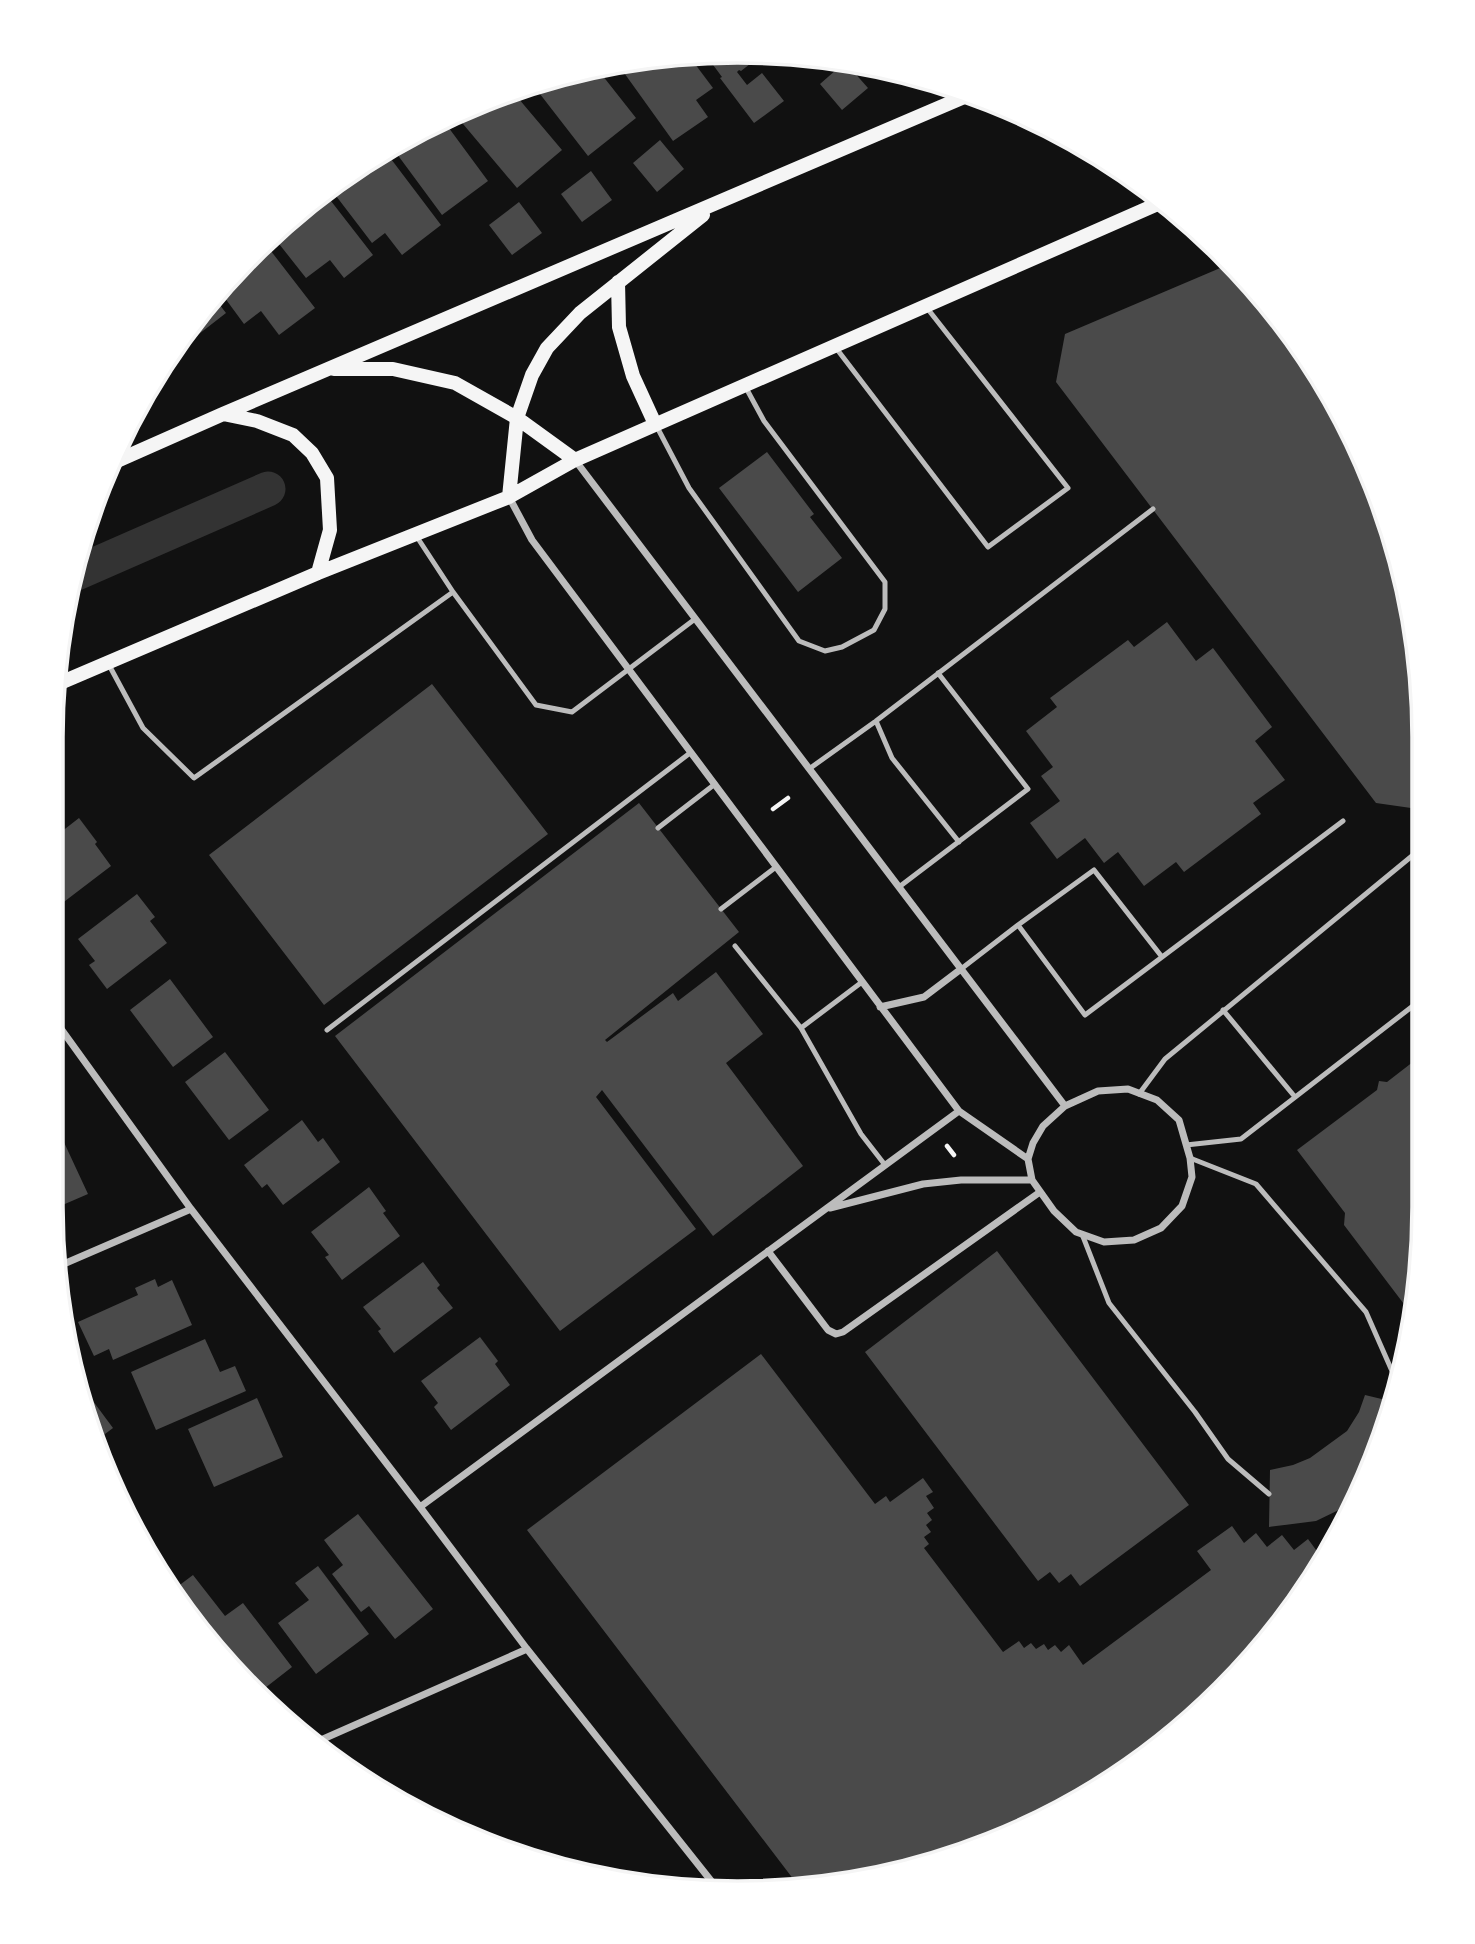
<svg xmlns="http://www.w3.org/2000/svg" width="1475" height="1944" font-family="'Exo 2',sans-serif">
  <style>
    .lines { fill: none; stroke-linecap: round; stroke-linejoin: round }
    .canal { stroke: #333; stroke-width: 35 }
    .building { fill: #4a4a4a }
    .path { stroke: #f5f5f5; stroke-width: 4.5 }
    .service { stroke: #bcbcbc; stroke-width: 5 }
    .minor { stroke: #bcbcbc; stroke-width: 7 }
    .secondary { stroke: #f5f5f5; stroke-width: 14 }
    .rim { fill: none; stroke: #f5f5f5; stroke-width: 3.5 }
  </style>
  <rect width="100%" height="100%" fill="#111"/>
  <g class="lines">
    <path class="canal" d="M72 575 268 489"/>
  </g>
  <path class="building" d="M737 51 764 53 741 71 739 70 737 72 747 85 762 73 784 101 754 123 720 78 722 77 705 54Z
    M689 56 713 88 696 100 708 117 673 141 617 63Z
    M845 62 868 88 842 110 820 84Z
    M595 66 636 118 588 156 533 85Z
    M513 92 562 150 517 188 458 118 476 103Z
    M443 120 488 181 442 215 394 150 410 138Z
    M660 140 684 169 657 192 633 163Z
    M385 151 441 225 402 255 385 233 372 243 330 188 356 167Z
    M591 171 612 200 582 222 561 194Z
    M324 192 373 255 344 278 330 260 306 278 272 235Z
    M519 202 542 233 512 255 489 225Z
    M264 242 315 308 279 335 261 311 244 324 219 290 252 252Z
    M1232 263 1308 356 1372 475 1418 648V809L1376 803 1056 382 1065 334Z
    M213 296 226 313 190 341 188 339 173 351 192 320Z
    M767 452 814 514 810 517 842 558 798 592 719 488Z
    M1167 622 1196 661 1213 648 1272 727 1255 741 1285 780 1253 803 1261 814 1184 872 1176 862 1144 886 1118 852 1104 863 1085 838 1057 859 1030 823 1060 801 1041 776 1053 767 1026 731 1057 707 1050 698 1128 640 1134 647Z
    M432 684 548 834 324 1005 209 855Z
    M52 779 61 792 52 799Z
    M639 803 739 932 605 1040 607 1042 673 993 678 1001 716 972 763 1034 726 1063 803 1166 713 1236 602 1090 596 1097 696 1229 560 1331 335 1036Z
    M79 818 97 842 95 844 111 866 52 911V839Z
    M137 894 155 917 150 921 167 943 107 989 89 965 95 961 78 939Z
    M170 979 213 1037 173 1067 130 1010Z
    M225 1052 269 1110 229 1140 185 1082Z
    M1418 1058V1297L1413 1316 1344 1225 1345 1213 1297 1150 1377 1090 1379 1081 1387 1082Z
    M302 1120 318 1142 323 1138 340 1162 283 1205 267 1184 262 1188 244 1165Z
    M62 1138 88 1194 51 1210V1143Z
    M369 1187 386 1211 383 1213 400 1236 342 1280 325 1257 329 1255 311 1232Z
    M997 1251 1189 1505 1080 1586 1071 1574 1059 1583 1050 1572 1038 1581 865 1352Z
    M423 1262 440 1285 437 1288 453 1308 394 1353 378 1331 381 1329 363 1307Z
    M155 1279 158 1287 172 1280 192 1325 113 1360 109 1349 94 1356 78 1322 138 1295 135 1288Z
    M480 1337 498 1361 495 1364 510 1385 451 1430 434 1407 438 1403 421 1381Z
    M205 1339 220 1372 235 1366 246 1391 156 1430 131 1372Z
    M761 1354 875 1504 886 1496 890 1502 923 1478 933 1492 926 1496 934 1508 927 1513 932 1520 926 1525 931 1532 924 1537 929 1544 924 1548 1003 1652 1019 1641 1024 1648 1031 1643 1036 1649 1044 1644 1048 1650 1055 1645 1061 1652 1069 1645 1083 1665 1211 1570 1197 1551 1232 1526 1244 1543 1256 1533 1267 1547 1282 1535 1294 1550 1308 1539 1319 1554 1332 1544 1309 1588 1223 1692 1119 1777 958 1857 805 1887 800 1880 797 1884 527 1530Z
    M73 1374 113 1428 97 1440 74 1385Z
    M1365 1395 1390 1401 1372 1469 1349 1512 1345 1507 1316 1521 1269 1527 1270 1470 1293 1465 1310 1458 1347 1431 1359 1412Z
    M257 1398 283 1457 214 1487 188 1429Z
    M358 1514 433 1609 395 1639 369 1606 361 1612 332 1574 343 1565 324 1540Z
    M318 1566 369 1634 316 1674 278 1623 309 1600 295 1583Z
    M193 1575 225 1616 243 1603 292 1667 256 1695 173 1590Z"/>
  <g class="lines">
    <path class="path" d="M773 809 788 798
      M947 1146 954 1155"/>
    <path class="service" d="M836 348 988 547 1068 488 927 308
      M657 427 689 488 799 641 825 651 842 647 874 630 885 609V582L764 421 745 386
      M417 537 453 592 536 705 572 712 695 619
      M109 665 143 728 194 778 453 592
      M876 721 892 758 959 842
      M809 769 876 721 1153 509
      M658 828 715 784
      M899 887 1028 789 938 673
      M721 909 776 867
      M1018 925 1094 870 1162 957
      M735 946 801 1028 861 1134 885 1165
      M961 969 1018 925 1085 1015 1343 821
      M1223 1010 1295 1097
      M801 1028 862 982
      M327 1030 690 753
      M1139 1094 1165 1059 1418 851
      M1186 1145 1241 1139 1418 1002
      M1190 1158 1256 1184 1366 1312 1392 1371 1394 1387
      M1082 1234 1109 1303 1195 1412 1228 1459 1269 1494"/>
    <path class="minor" d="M575 460 1065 1106
      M509 497 532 540 959 1111 1028 1159
      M880 1007 924 997 961 969
      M51 1015 191 1209 420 1507 527 1649 716 1887
      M1128 1089 1157 1100 1179 1120 1190 1158 1192 1177 1182 1206 1161 1228 1134 1240 1104 1242 1076 1232 1054 1211 1032 1180 1028 1159 1033 1143 1043 1126 1065 1106 1098 1091Z
      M830 1208 923 1184 961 1180H1032
      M768 1251 828 1330 836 1334 843 1332 1040 1192
      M59 1266 191 1209
      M420 1507 959 1111
      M314 1743 527 1649"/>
    <path class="secondary" d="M618 282 619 327 633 376 655 424
      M334 369H393L455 383 517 418 575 460
      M223 414 257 421 293 435 312 453 327 478 330 530 318 573
      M110 464 223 414 971 94
      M509 497 517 418 532 375 547 348 580 313 703 215
      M53 686 318 573 509 497 575 460 1162 202"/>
  </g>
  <path d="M0 0H1475V1944H0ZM737 63H738A674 674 0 0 1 1412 737V1207A674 674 0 0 1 738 1881H737A674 674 0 0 1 63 1207V737A674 674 0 0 1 737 63Z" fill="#fff" fill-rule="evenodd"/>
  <path class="rim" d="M737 63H738A674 674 0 0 1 1412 737V1207A674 674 0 0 1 738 1881H737A674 674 0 0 1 63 1207V737A674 674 0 0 1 737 63Z"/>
</svg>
